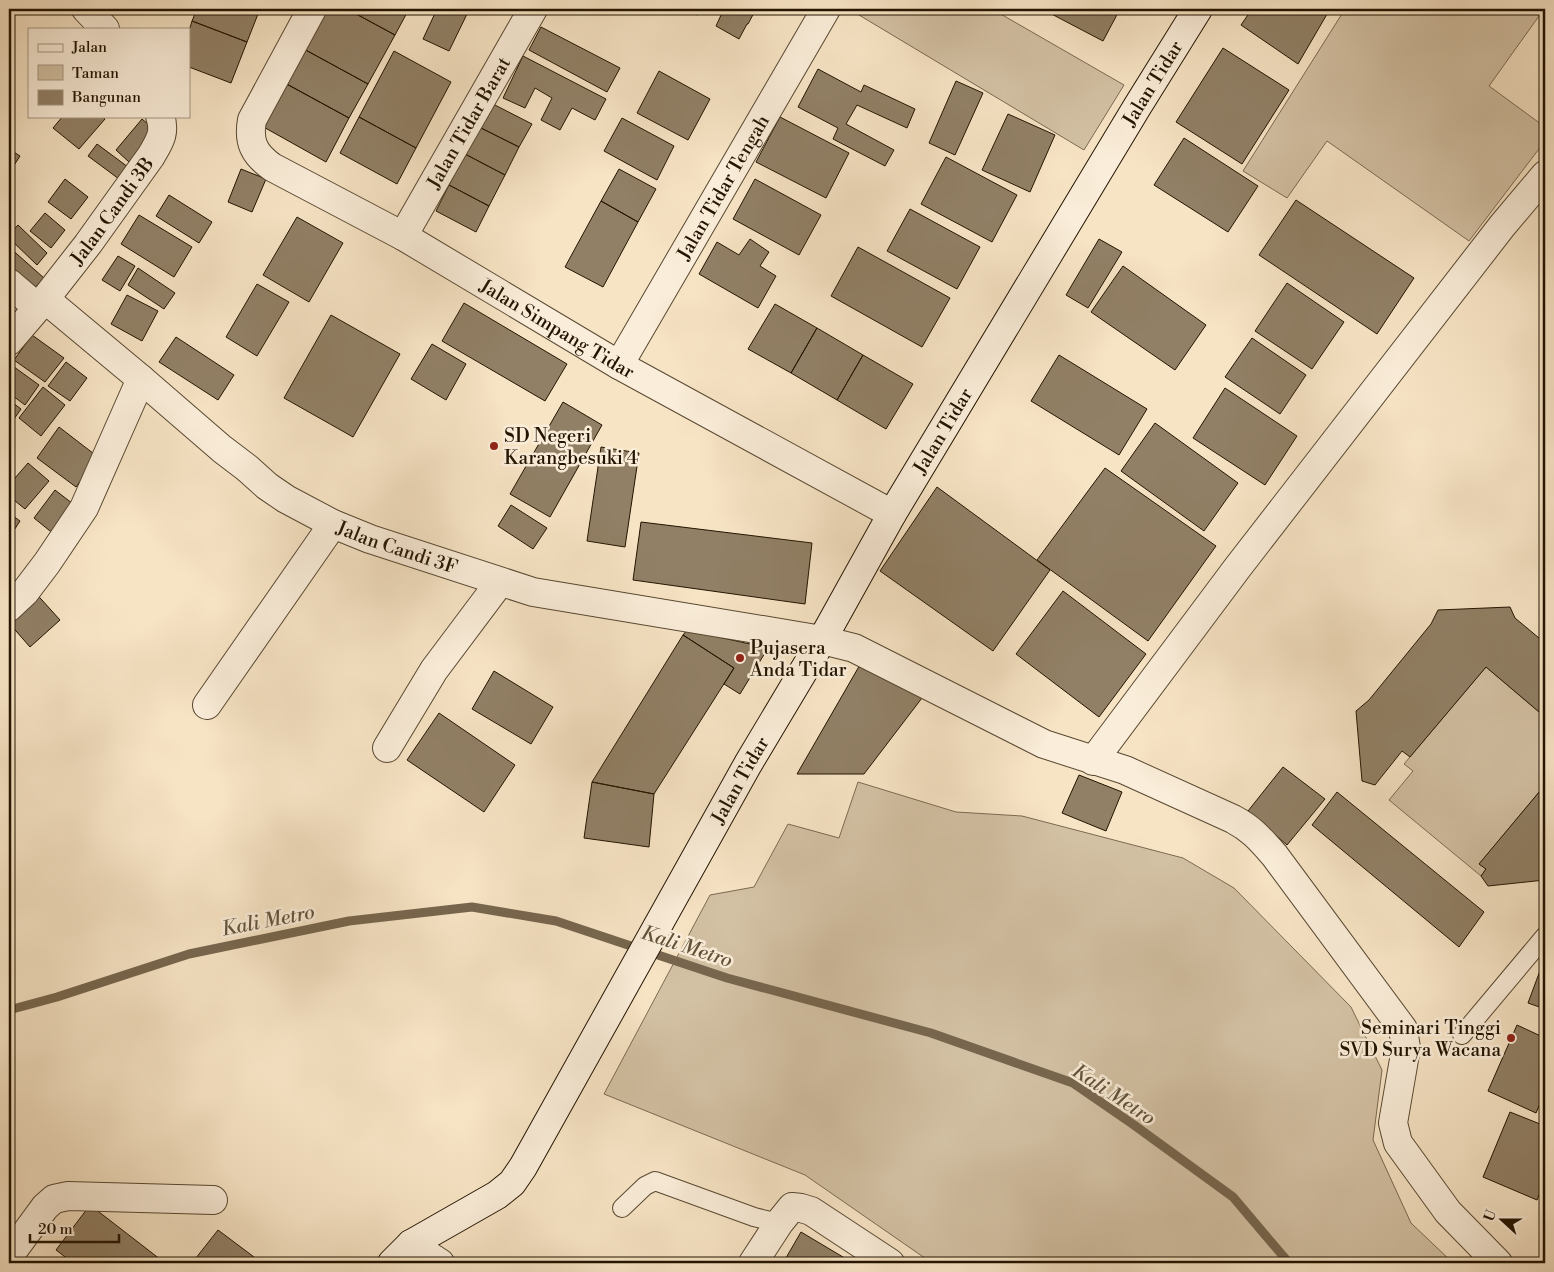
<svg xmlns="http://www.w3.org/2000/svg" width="1554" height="1272" font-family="'Libre Bodoni',serif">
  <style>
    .green { fill: #d3c1a4; stroke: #7b6a52 }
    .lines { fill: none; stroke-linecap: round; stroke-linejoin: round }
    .stream { stroke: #77664e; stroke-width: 9 }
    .building { fill: #918066; stroke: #231400 }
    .lane-casing { stroke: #584831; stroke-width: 20 }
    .street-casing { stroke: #584831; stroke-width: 30 }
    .secondary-casing { stroke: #231400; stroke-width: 30 }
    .lane { stroke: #faedd9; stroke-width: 18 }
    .street { stroke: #faedd9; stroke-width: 28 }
    .secondary { stroke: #faedd9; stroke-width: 28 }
    .poi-dot { fill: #8f2418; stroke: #faedd9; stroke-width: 2 }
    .labels { text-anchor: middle; stroke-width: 5; stroke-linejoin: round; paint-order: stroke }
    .street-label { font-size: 19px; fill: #231400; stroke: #faedd9 }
    .poi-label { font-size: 19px; fill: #231400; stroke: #faedd9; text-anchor: start }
    .water-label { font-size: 20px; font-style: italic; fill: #62523a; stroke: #faedd9 }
  </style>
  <rect width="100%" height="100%" fill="#f7e4c5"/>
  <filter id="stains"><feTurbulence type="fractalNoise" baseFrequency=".004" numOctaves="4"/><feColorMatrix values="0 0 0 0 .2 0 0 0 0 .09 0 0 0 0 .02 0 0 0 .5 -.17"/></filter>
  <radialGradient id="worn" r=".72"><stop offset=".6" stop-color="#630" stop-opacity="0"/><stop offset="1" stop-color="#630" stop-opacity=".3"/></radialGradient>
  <path class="green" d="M849 9H992L1124 85 1084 150Z
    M1345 9H1544L1489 86 1545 127V141L1469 241 1327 141 1287 198 1243 171Z
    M1486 667 1545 717V785L1479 864 1486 869 1481 876 1389 800 1413 771 1404 764Z
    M858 782 956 812 1022 816 1183 858 1234 888 1351 1007 1382 1070 1373 1140 1411 1223 1453 1263H932L805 1175 604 1094 710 895 754 887 788 824 839 838Z"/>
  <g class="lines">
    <path class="stream" d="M9 1010 57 997 189 954 349 921 472 907 556 921 727 978 931 1033 1073 1083 1134 1125 1233 1197 1289 1263"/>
  </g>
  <path class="building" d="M197 9H260L247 42 192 21Z
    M323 9H347L395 35 368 84 302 48Z
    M347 9H409L395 35Z
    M437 9H465L469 10 449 51 423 39Z
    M685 9H700L697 15Z
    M714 9H756L748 24H747L739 39 716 26 722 13Z
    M1042 9H1120L1103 41Z
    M1252 9H1330L1298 64 1241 25Z
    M192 21 247 42 231 83 189 67V31Z
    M541 27 620 68 607 92 529 50Z
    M302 48 368 84 349 118 283 82Z
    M1223 48 1289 90 1242 164 1176 122Z
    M394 51 451 82 416 148 359 117Z
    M523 56 606 99 595 120 572 108 560 130 541 120 552 98 535 88 525 108 503 98Z
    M818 69 861 92 864 85 915 109 907 128 857 105 846 124 894 150 885 166 833 139 838 128 798 107Z
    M659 71 710 99 688 140 637 113Z
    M956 81 983 93 955 155 929 143Z
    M283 82 349 118 326 162 260 125Z
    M491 103 532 124 519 147 479 127Z
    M1008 114 1055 135 1030 192 982 170Z
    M63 116H101L105 119 79 149 53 128Z
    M359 117 416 148 397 184 340 153Z
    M780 117 849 153 826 198 756 162Z
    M622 118 674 146 657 180 604 151Z
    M142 119 155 130 129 162 116 150Z
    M479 127 519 147 505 175 465 154Z
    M1184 138 1258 186 1228 232 1154 185Z
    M97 144 128 167 119 179 88 156Z
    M9 149 20 156 9 173Z
    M465 154 505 175 489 206 449 185Z
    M946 157 1017 195 992 242 921 204Z
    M241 169 266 179 252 212 228 202Z
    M619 169 656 189 638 222 601 201Z
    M65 179 88 197 71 219 48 202Z
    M755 179 821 215 799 255 733 219Z
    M449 185 489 206 476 232 436 211Z
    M169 195 212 222 199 243 156 216Z
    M1296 200 1414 278 1377 334 1259 255Z
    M601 201 638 222 603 287 565 267Z
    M910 209 980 247 957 289 887 251Z
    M45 213 65 230 51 248 30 231Z
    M139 215 192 247 174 277 121 244Z
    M297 217 343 243 309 302 263 275Z
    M18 225 47 253 37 265 9 238V235Z
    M750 239 769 252 760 266 776 276 758 308 699 274 717 242 739 255Z
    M1099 239 1122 252 1088 308 1066 295Z
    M9 247 44 278 31 292 9 273Z
    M858 247 950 298 922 347 831 296Z
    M118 256 135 266 120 291 102 280Z
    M1123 266 1206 325 1175 370 1091 312Z
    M138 268 175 293 164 309 128 285Z
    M1287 283 1344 322 1312 369 1255 331Z
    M257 284 289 302 257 356 226 337Z
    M127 295 158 311 142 341 111 324Z
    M464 303 567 364 545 401 442 341Z
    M775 304 817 328 791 373 748 349Z
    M331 315 400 354 353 437 284 398Z
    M817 328 863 355 837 400 791 373Z
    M32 335 64 358 45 382 14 360Z
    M176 337 234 375 218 400 159 362Z
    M1252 338 1306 375 1280 414 1225 377Z
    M432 344 466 364 446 400 411 379Z
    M863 355 913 384 886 429 837 400Z
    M1059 355 1147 409 1119 455 1031 401Z
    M66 362 87 378 70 401 48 386Z
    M10 364 39 385 25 405 9 393Z
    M43 387 65 405 41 436 19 418Z
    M1225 388 1297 436 1265 485 1193 438Z
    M9 400 21 409 9 426Z
    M563 402 602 425 550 517 510 494Z
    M1155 423 1238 483 1204 531 1121 471Z
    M59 427 98 457 76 487 37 458Z
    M601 447 639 453 625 547 587 541Z
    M28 463 49 481 25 509 9 496V485Z
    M1105 468 1216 546 1148 641 1037 560Z
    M937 487 1050 570 993 651 880 571Z
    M55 490 77 507 55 535 34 518Z
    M511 505 547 528 533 549 498 526Z
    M9 513 20 521 9 538Z
    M641 522 812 543 805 604 633 580Z
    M32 589 60 620 30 647 9 623V611Z
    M1063 591 1146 654 1099 717 1016 654Z
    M1510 607 1515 618 1545 643V717L1486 667 1410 757 1402 751 1375 785 1362 781 1356 711 1369 700 1431 624 1438 610Z
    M687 630 768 648 740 694 724 684 734 668 683 635Z
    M683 635 734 668 654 794 592 782Z
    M861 663 925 694 864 774H797Z
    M494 671 553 707 531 744 472 709Z
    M439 713 515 765 484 812 407 760Z
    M1283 767 1325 799 1287 845 1248 811Z
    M1079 775 1122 792 1106 831 1062 813Z
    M592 782 654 794 649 847 584 838Z
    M1545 785V880L1488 886 1481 876 1486 869 1479 864Z
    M1337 792 1484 912 1459 947 1312 825Z
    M1545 964V1009L1528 1003 1541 968Z
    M1517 1025 1545 1038V1092L1536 1113 1488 1091Z
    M1510 1112 1545 1126V1180L1537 1200 1483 1177Z
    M90 1205 165 1263H73L56 1250Z
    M218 1230 262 1263H192Z
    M801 1232 853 1263H783Z"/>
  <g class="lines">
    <defs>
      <path id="lane" d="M1462 1035 1545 936
        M622 1208 645 1186 655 1181 754 1217 779 1223"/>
      <g id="street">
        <path d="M86 9 105 29"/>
        <path id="s1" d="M312 9 252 120C248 142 254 154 272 167L403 236 619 365 892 514"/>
        <path id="s2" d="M403 236 533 9"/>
        <path d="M9 283 37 307"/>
        <path id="s3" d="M45 299 141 379 222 449 247 468 267 486 286 499 333 524 370 539 533 592 822 640 854 648 1044 744 1125 770 1233 819C1252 829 1261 840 1275 856L1403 1029 1406 1048 1393 1123 1398 1143 1448 1212 1498 1263"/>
        <path id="s4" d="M9 341 45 299 88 244 151 156C159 142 166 133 160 116"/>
        <path id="s5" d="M619 365 826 9"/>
        <path d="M9 607 25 592 47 563 84 508 141 379"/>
        <path d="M207 705 333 524"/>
        <path d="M387 748 434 670 500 582"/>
        <path d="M1093 761 1238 567 1502 226 1545 175"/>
        <path d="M411 1244 440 1263"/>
        <path d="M9 1256 45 1207 54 1199 68 1196 213 1200"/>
        <path d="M753 1263 779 1223 792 1207 801 1208 811 1211 890 1263"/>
      </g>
      <g id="secondary">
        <path id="s6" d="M392 1263 411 1244 497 1195 512 1183 523 1167 748 764 822 640 892 514 1137 107 1198 9"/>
      </g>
    </defs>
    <use href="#lane" class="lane-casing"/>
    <use href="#street" class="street-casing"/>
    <use href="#secondary" class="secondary-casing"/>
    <use href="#lane" class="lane"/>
    <use href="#street" class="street"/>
    <use href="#secondary" class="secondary"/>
  </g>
  <g class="poi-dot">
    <circle cx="494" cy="446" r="5"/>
    <circle cx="740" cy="658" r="5"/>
    <circle cx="1511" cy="1038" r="5"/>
  </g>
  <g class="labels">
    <g class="street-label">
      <text dy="7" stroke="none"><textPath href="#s6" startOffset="1418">Jalan Tidar</textPath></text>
      <text dy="7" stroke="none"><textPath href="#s2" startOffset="131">Jalan Tidar Barat</textPath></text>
      <text dy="7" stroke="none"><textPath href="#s5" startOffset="206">Jalan Tidar Tengah</textPath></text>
      <text dy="7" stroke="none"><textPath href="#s4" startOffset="166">Jalan Candi 3B</textPath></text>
      <text dy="7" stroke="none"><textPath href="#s1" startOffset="509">Jalan Simpang Tidar</textPath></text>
      <text dy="7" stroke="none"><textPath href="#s6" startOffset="1012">Jalan Tidar</textPath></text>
      <text dy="7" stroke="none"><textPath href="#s3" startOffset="435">Jalan Candi 3F</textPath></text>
      <text dy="7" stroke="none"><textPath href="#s6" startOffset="608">Jalan Tidar</textPath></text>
    </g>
    <g class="poi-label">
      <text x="504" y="442">SD Negeri<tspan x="504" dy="22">Karangbesuki 4</tspan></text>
      <text x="750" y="654">Pujasera<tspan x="750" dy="22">Anda Tidar</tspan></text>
      <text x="1501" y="1034" text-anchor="end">Seminari Tinggi<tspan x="1501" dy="22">SVD Surya Wacana</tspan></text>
    </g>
    <g class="water-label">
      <text transform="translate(268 920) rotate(-11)" y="7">Kali Metro</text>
      <text transform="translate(687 946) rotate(18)" y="7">Kali Metro</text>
      <text transform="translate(1114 1094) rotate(33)" y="7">Kali Metro</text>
    </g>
  </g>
  <rect width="1554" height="1272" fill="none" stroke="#f7e4c5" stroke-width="30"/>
  <rect x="10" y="10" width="1534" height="1252" fill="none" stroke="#231400" stroke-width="2.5"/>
  <rect x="15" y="15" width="1524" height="1242" fill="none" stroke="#231400"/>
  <rect x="28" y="28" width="162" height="90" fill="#faedd9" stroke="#a49682"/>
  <rect x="38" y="44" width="25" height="8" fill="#faedd9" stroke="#a49682"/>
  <text x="72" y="52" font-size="15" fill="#231400">Jalan</text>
  <rect x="38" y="65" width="25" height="15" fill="#d3c1a4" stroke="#a49682"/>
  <text x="72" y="78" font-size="15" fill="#231400">Taman</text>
  <rect x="38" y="90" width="25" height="15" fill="#918066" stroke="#a49682"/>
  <text x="72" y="102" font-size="15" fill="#231400">Bangunan</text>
  <g transform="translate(1502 1220) rotate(291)" stroke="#faedd9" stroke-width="4" paint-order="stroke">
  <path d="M0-4L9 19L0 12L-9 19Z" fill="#231400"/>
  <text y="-8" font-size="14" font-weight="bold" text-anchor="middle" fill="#231400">U</text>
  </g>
  <path d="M30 1234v8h89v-8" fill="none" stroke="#231400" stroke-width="2.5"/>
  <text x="38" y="1234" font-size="15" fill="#231400" stroke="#faedd9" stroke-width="4" paint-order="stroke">20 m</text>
  <rect width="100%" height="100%" filter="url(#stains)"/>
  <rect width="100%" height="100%" fill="url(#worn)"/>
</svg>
